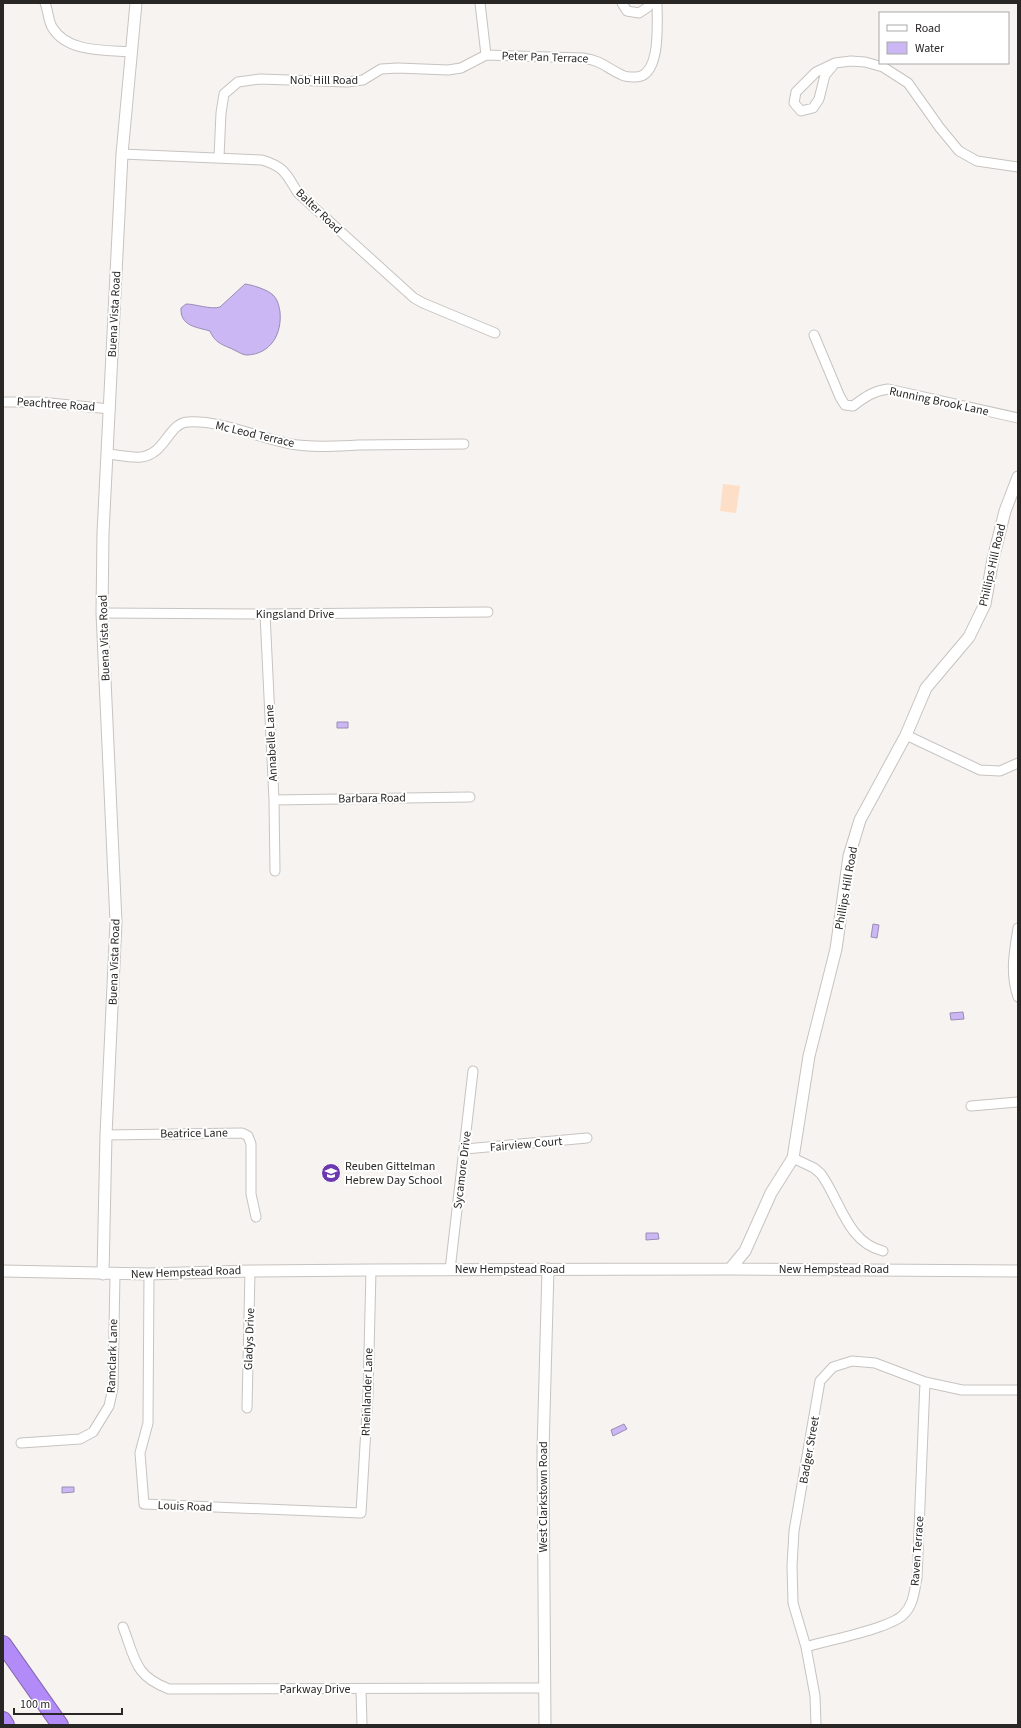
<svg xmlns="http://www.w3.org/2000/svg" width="1021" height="1728" font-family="'Source Sans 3',sans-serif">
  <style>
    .green { fill: #fddec6 }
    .water { fill: #cab7f3; stroke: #9a8cb6 }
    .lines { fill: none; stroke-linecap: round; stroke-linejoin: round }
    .minor-casing { stroke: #c7c3c0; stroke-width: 11 }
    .tertiary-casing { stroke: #c7c3c0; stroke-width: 13 }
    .motorway-casing { stroke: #8368ae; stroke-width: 18 }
    .minor { stroke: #fff; stroke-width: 9 }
    .tertiary { stroke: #fff; stroke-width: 11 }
    .motorway { stroke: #b38bf8; stroke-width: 16 }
    .labels { text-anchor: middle; stroke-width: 4; stroke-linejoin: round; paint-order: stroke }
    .street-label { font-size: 12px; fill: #292726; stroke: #fff }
    .poi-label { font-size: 12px; fill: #292726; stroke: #fff; text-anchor: start }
  </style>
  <rect width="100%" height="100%" fill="#f7f3f0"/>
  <path class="green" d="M723 484 740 486 736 513 720 511Z"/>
  <path class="water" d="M245 284C253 285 268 290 273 295 278 300 279 306 280 312 282 334 271 354 247 355 242 355 235 350 230 348 220 344 214 341 210 331 196 327 180 326 181 308L186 304C196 304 211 310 220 307Z
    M337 722H348V728H337Z
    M873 924 879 925 877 938 871 937Z
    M963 1012 964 1019 951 1020 950 1013Z
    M646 1233H658L659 1239 646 1240Z
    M624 1424 627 1429 613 1436 611 1430Z
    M74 1487V1492L62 1493V1487Z"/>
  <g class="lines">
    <defs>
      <path id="minor" d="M45 3C48 10 48 20 52 27 67 53 106 50 132 52
        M480 3 486 55
        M622 3 627 11 639 13 648 7 649 3
        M835 63 825 75 819 99 813 108 801 111 794 103 796 92 816 72 835 63 851 61 865 62 883 67 908 83 940 128 959 151 977 161 1018 167
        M122 154 262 160C285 167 286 174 298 193L414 298 423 303 495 333
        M219 157 221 113 224 94 238 82 260 79 347 82 363 80 381 69 398 68 448 70 461 68 486 55 583 58C603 61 606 68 622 75 625 77 630 77 634 77 662 79 657 21 657 3
        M814 335 840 397 845 405 853 406C865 397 873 391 888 389L1018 418
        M3 402H40L110 409
        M108 454C118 455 131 458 141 457 166 454 168 423 188 422 220 420 259 438 291 444 312 448 337 446 358 445 393 445 429 444 464 444
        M102 613 265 614 488 612
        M265 614 274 800 275 871
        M906 735 980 770 1000 771 1018 763
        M274 800 470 797
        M1018 928C1014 952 1010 974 1018 997
        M971 1106 1018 1102
        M106 1135 242 1133 248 1136 251 1144V1194L256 1217
        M465 1149 587 1138
        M793 1158 814 1168 821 1174C841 1202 847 1242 883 1251
        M450 1270 473 1071
        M149 1274 148 1423 140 1453 144 1504 361 1513 368 1394 371 1270
        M247 1408 250 1271
        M21 1443 80 1439 93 1432 109 1406 113 1388 115 1274
        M123 1627C135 1658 134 1676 169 1689L544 1688
        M806 1647C829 1640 888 1629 903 1615 914 1605 914 1591 917 1578L925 1382
        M361 1689 362 1725
        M816 1725 815 1696 806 1647 793 1603 792 1566 794 1531 820 1381 833 1367 852 1361 875 1363 925 1382 962 1390H1018"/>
      <path id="tertiary" d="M730 1269 745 1251 771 1193 793 1158 809 1056 836 949 849 856 860 820 906 735 926 688 969 637 985 604 993 559 1005 511 1018 477
        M3 1271 149 1274 250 1271 371 1270 730 1269 1018 1271
        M103 1274 106 1135 116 922 102 613 103 533 122 154 136 3
        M545 1725 543 1451 548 1269"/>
      <path id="motorway" d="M3 1644 60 1725
        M3 1720 6 1725"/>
    </defs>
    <use href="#minor" class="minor-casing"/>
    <use href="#tertiary" class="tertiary-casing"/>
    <use href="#motorway" class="motorway-casing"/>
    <use href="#minor" class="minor"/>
    <use href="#tertiary" class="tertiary"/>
    <use href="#motorway" class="motorway"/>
  </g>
  <defs>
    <symbol id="school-disc" viewBox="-11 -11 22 22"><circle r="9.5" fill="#6c38af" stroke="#fff"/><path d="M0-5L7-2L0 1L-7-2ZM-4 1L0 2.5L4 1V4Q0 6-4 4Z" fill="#fff"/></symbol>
  </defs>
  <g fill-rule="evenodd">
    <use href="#school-disc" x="320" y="1162" width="22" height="22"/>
  </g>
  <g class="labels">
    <g class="street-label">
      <text transform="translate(545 57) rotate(2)" y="4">Peter Pan Terrace</text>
      <text x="324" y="84">Nob Hill Road</text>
      <text transform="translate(319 211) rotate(44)" y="4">Balter Road</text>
      <text transform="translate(114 314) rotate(-87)" y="4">Buena Vista Road</text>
      <text transform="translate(939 401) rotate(12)" y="4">Running Brook Lane</text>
      <text transform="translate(56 404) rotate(4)" y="4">Peachtree Road</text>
      <text transform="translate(255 434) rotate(13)" y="4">Mc Leod Terrace</text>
      <text transform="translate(992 565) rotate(-77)" y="4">Phillips Hill Road</text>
      <text x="295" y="618">Kingsland Drive</text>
      <text transform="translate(104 638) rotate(-92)" y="4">Buena Vista Road</text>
      <text transform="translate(271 743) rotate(-93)" y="4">Annabelle Lane</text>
      <text transform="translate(372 798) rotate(-1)" y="4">Barbara Road</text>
      <text transform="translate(846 888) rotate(-80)" y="4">Phillips Hill Road</text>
      <text transform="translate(114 962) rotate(-88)" y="4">Buena Vista Road</text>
      <text transform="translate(194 1133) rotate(-1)" y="4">Beatrice Lane</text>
      <text transform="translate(526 1144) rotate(-5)" y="4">Fairview Court</text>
      <text transform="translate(462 1170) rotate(-83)" y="4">Sycamore Drive</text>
      <text x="510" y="1273">New Hempstead Road</text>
      <text x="834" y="1273">New Hempstead Road</text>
      <text transform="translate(186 1272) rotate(-2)" y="4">New Hempstead Road</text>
      <text transform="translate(249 1339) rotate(-88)" y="4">Gladys Drive</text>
      <text transform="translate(112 1356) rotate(-88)" y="4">Ramclark Lane</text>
      <text transform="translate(367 1392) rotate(-88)" y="4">Rheinlander Lane</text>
      <text transform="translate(809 1450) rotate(-80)" y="4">Badger Street</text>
      <text transform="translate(543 1497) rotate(-90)" y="4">West Clarkstown Road</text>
      <text transform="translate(185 1506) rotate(2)" y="4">Louis Road</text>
      <text transform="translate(917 1551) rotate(-86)" y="4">Raven Terrace</text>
      <text x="315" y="1693">Parkway Drive</text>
    </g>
    <g class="poi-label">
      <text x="345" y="1170">Reuben Gittelman<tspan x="345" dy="14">Hebrew Day School</tspan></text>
    </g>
  </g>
  <rect width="1021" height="1728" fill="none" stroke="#292726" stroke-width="8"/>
  <rect x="879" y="12" width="130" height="52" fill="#ffffff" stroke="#a9a9a8"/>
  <rect x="887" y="25" width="20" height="6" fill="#ffffff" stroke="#a9a9a8"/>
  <text x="915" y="32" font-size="12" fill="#292726">Road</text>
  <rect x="887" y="42" width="20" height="12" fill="#cab7f3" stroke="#a9a9a8"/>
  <text x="915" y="52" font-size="12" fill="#292726">Water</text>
  <path d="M14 1708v6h108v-6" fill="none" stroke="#292726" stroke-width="2"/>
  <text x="20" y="1708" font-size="12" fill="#292726" stroke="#ffffff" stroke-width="3" paint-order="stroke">100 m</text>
</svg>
